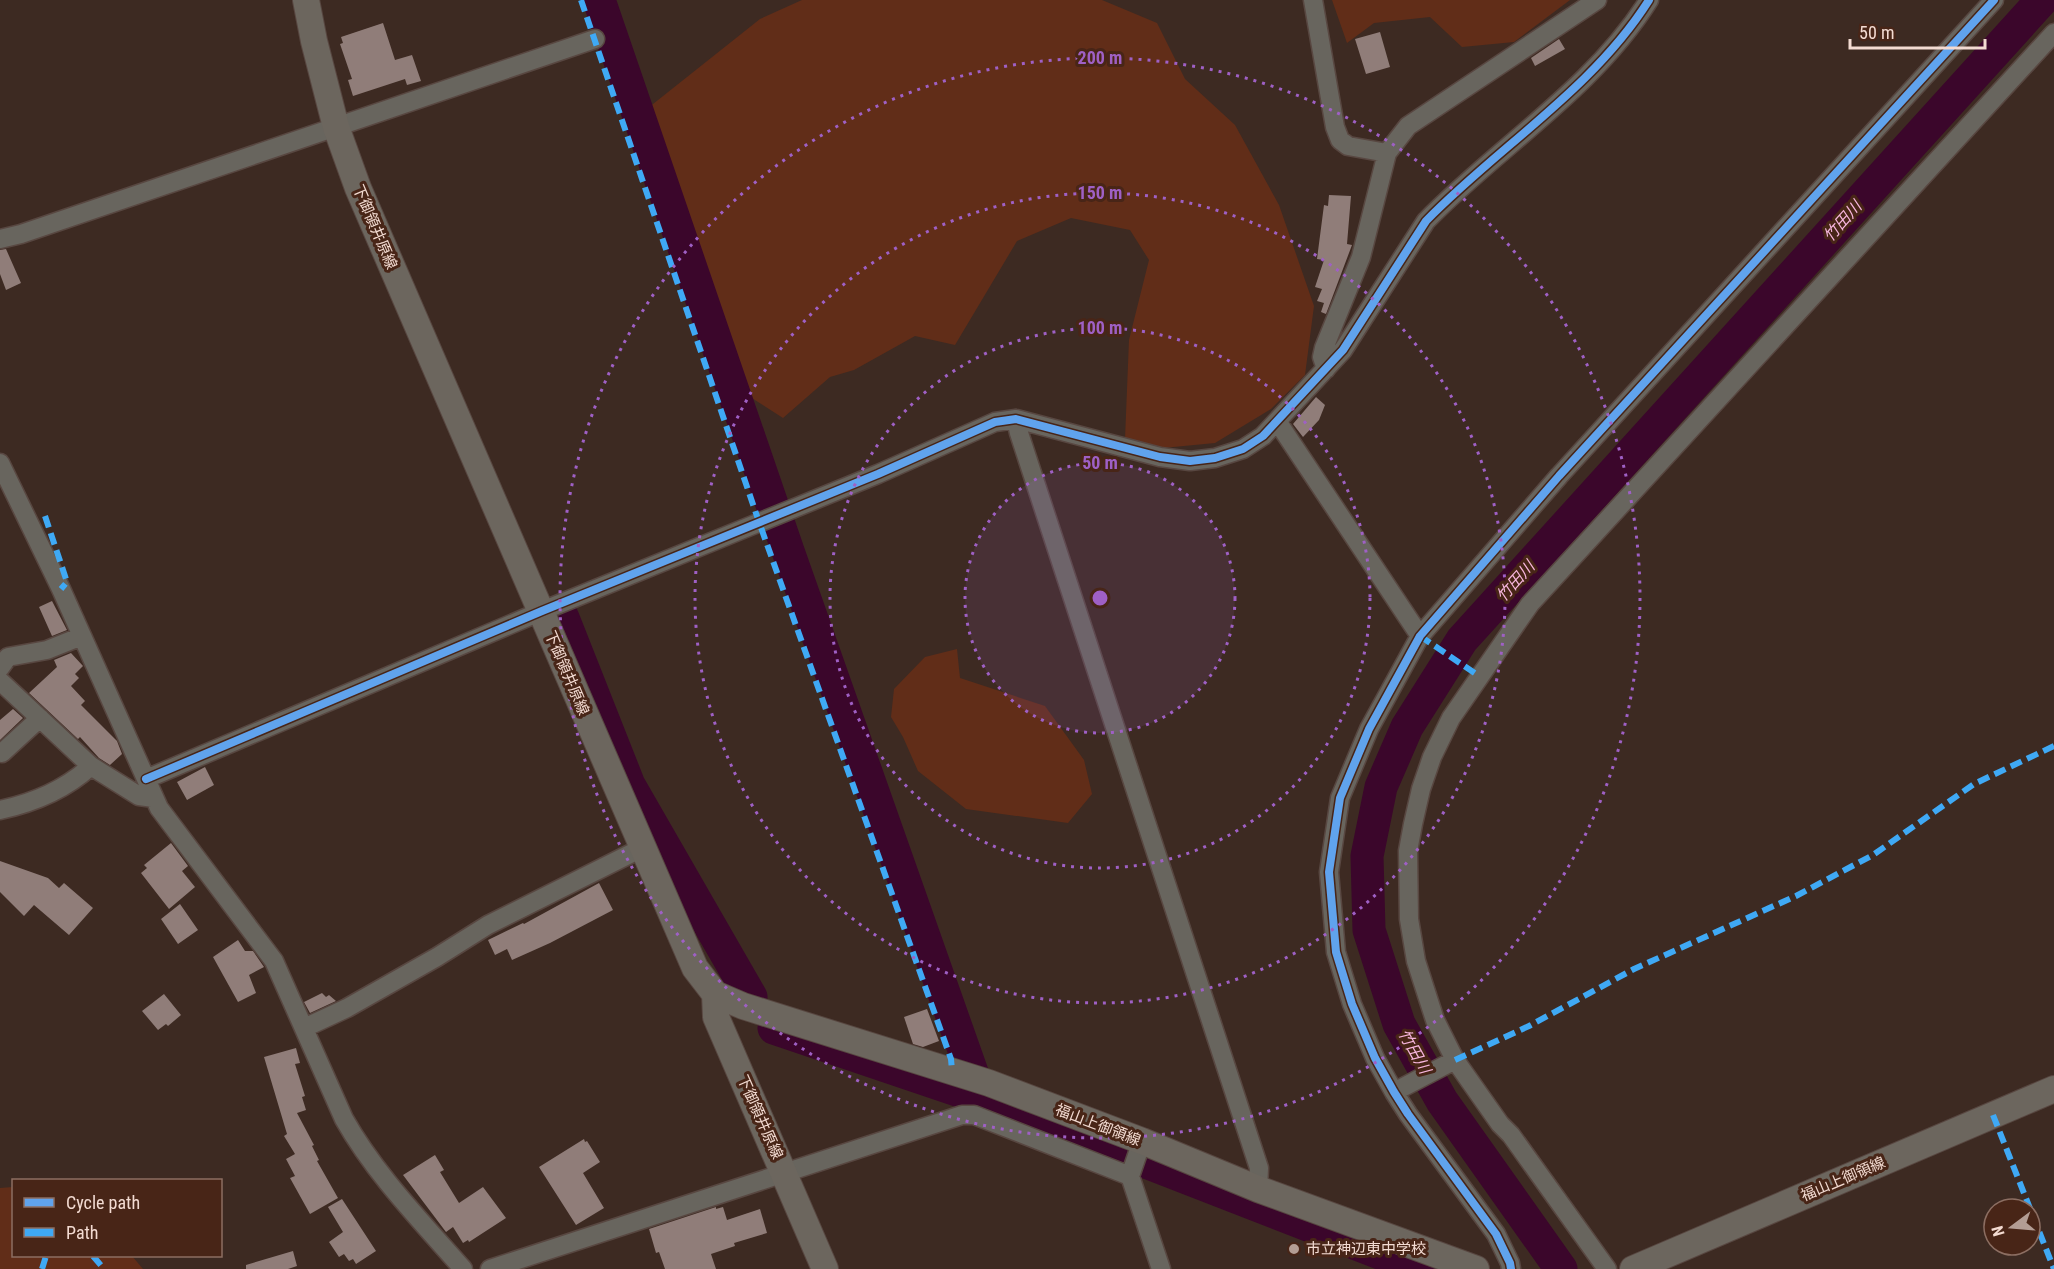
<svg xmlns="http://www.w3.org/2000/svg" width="2054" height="1269" font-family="'Roboto Condensed','Noto Sans JP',sans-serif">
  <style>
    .green { fill: #612d18 }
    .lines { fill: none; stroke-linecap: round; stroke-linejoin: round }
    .river { stroke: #3b062b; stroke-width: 33 }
    .building { fill: #907d79 }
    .street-casing { stroke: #584741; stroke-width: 21 }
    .secondary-casing { stroke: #584741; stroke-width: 28 }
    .street { stroke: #68655e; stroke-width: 18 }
    .secondary { stroke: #6c665e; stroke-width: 26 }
    .quiet { stroke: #3fa9f5; stroke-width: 6; stroke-dasharray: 12 6; stroke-linecap: butt }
    .cycleway-casing { stroke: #482517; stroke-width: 11 }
    .cycleway { stroke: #60a3ed; stroke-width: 8 }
    .ring { fill: none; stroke: #9f60c5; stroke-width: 3; stroke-dasharray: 3 6 }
    .poi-dot { fill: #b39d94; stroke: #482517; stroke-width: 2 }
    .labels { text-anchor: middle; stroke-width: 6; stroke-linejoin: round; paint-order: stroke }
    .street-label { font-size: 15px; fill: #f3dbd2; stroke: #482517 }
    .poi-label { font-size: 15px; fill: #f3dbd2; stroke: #482517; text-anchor: start }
    .water-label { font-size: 16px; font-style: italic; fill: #f7b6de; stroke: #482517 }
    .centre { fill: #9f60c5; stroke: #482517; stroke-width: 3 }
    .ring-label { font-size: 18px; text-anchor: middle; font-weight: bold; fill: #9f60c5; stroke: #482517; stroke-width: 6; stroke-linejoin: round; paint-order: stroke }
  </style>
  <rect width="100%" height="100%" fill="#3d2a22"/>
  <path class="green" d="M802 0H1102L1157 23 1185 79 1235 125 1279 205 1314 306 1305 375 1271 409 1215 443 1163 448 1125 439 1129 340 1149 260 1130 230 1071 218 1017 241 955 345 915 336 854 370 830 377 783 418 747 395 648 108 760 19Z
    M1332 0H1570L1514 42 1462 47 1430 17 1374 23 1347 43Z
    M957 649 960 678 1045 706 1084 760 1092 794 1068 823 966 809 918 771 903 737 891 717 894 689 925 657Z
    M13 1187 14 1256H132L143 1269H0V1188Z"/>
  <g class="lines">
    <path class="river" d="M599 0 788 551 981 1098
      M563 618 629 785 751 997
      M774 1028 981 1098 1421 1269
      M1561 1269 1442 1101 1399 1024 1369 930 1367 856 1381 787 1407 727 1462 640 2042 0"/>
  </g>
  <path class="building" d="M383 23 395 60 412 55 421 81 407 85 405 79 353 96 348 80 352 79 340 44 343 43 341 37Z
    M1380 32 1390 67 1366 74 1355 39Z
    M1559 39 1565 49 1535 66 1531 58Z
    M1329 195 1351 196 1347 244 1352 245 1326 314 1321 312 1324 303 1317 301 1322 289 1315 287 1324 260 1317 259 1324 205 1328 206Z
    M6 249 21 283 6 290 0 274V250Z
    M1316 397 1325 405 1319 420 1303 437 1293 424Z
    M52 601 67 630 52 636 39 607Z
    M71 653 83 666 75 674 79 678 71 686 85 701 81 705 117 741 122 754 110 765 99 758 80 737 78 739 29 693 57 667 54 660Z
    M13 709 23 718 0 740V720Z
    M205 767 214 785 187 800 177 782Z
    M171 843 188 866 182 871 195 887 169 909 141 873 147 868 144 865Z
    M0 861 48 878 59 888 64 883 93 908 69 935 34 905 24 916 0 892Z
    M599 883 613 910 550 943 512 960 507 949 495 955 488 940 523 923 524 924Z
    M180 904 198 930 178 944 161 919Z
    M238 940 245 951H253L264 967 249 975 256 993 238 1002 213 957Z
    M322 993 326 997 329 995 336 1001 310 1013 304 1002Z
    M164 994 181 1015 168 1026 166 1024 158 1030 142 1011Z
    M927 1009 939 1041 923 1047 913 1044 904 1017Z
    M296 1048 300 1063 295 1064 305 1096 302 1097 306 1110 297 1113 314 1145 312 1146 319 1160 317 1161 338 1198 310 1214 290 1178 295 1176 286 1159 295 1154 284 1136 287 1134 264 1057Z
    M584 1139 585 1142 587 1141 600 1162 583 1173 604 1208 576 1225 539 1167Z
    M435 1155 444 1170 440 1172 459 1203 483 1187 506 1218 469 1242 468 1240 463 1243 453 1227 446 1232 403 1175Z
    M342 1199 376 1251 356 1264 353 1259 349 1261 344 1254 339 1257 329 1242 343 1232 328 1207Z
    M716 1207V1209L723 1207 727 1220 760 1209 767 1233 734 1243 735 1246 711 1254 716 1269H665L659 1252 656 1253 649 1229Z
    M293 1251 297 1266 288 1269H246V1265Z"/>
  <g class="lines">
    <defs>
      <path id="street" d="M1313 0 1335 127 1340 140 1348 146 1387 153
        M0 239 21 234 595 39
        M1326 369 1322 357 1324 348 1361 257 1387 153 1408 126 1597 0
        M1016 419 1019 433 1259 1168 1258 1189
        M1277 421 1420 636
        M0 463 61 589 159 808 274 961 344 1119C375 1174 421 1221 463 1269
        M0 668 8 657 47 650 82 636
        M0 681 91 766 139 796 154 798
        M2 753 40 718
        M146 779 542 611 878 474 995 422 1016 419 1160 457 1190 461 1215 458 1243 449 1263 436 1343 350 1426 221C1498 147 1593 89 1649 0
        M0 810C33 803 66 789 91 766
        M304 1028 347 1008 437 957 488 925 642 848
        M1394 1092 1455 1060
        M1142 1141 1130 1176 1161 1269
        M490 1269 962 1115H974L1130 1176
        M1511 1269 1510 1263 1496 1234 1408 1114 1394 1092 1375 1058 1352 1004 1336 952 1329 872 1340 798 1369 729 1420 636 1559 476 1994 0
        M1607 1269 1511 1135 1500 1124 1455 1060 1435 1020 1416 961 1409 919 1408 851 1413 824 1421 789 1432 757 1451 718 1530 604 2054 33"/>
      <path id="secondary" d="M306 0 314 41 336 127 358 188 695 968 715 994 743 1006 989 1083 1142 1141 1258 1189 1476 1269
        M715 994 716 1017 825 1269
        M1633 1269 2054 1089"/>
    </defs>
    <use href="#street" class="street-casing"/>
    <use href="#secondary" class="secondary-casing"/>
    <use href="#street" class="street"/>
    <use href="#secondary" class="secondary"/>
    <path class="quiet" d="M581 0 759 522 951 1059 952 1070
      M45 516 67 582 61 589
      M1420 636 1479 676
      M1455 1060 1529 1026 1634 969 1796 896 1873 855 1974 784 2054 746
      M1993 1115 2054 1269
      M93 1256 104 1269
      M42 1269 46 1256"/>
    <defs>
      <path id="cycleway" d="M146 779 542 611 878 474 995 422 1016 419 1160 457 1190 461 1215 458 1243 449 1263 436 1343 350 1426 221C1498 147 1593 89 1649 0
        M1511 1269 1510 1263 1496 1234 1408 1114 1394 1092 1375 1058 1352 1004 1336 952 1329 872 1340 798 1369 729 1420 636 1559 476 1994 0"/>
    </defs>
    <use href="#cycleway" class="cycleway-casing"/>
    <use href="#cycleway" class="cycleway"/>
  </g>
  <circle cx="1100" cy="598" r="135" fill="#9f60c5" fill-opacity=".12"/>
  <g class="ring">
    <circle cx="1100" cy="598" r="135"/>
    <circle cx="1100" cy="598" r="270"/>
    <circle cx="1100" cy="598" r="405"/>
    <circle cx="1100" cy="598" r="540"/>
  </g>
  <circle class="poi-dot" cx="1294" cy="1249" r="6"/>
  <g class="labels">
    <g class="street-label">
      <text transform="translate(375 227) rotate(67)" y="5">下御領井原線</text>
      <text transform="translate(567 673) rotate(67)" y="5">下御領井原線</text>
      <text transform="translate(760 1117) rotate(66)" y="5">下御領井原線</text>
      <text transform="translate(1098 1125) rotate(21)" y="5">福山上御領線</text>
      <text transform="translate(1843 1179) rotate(-23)" y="5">福山上御領線</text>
    </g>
    <g class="poi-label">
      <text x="1306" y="1254">市立神辺東中学校</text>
    </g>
    <g class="water-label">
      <text transform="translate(1842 221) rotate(-48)" y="6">竹田川</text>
      <text transform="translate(1515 581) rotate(-48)" y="6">竹田川</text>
      <text transform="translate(1415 1051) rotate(61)" y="6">竹田川</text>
    </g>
  </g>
  <circle cx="1100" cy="598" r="9" class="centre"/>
  <g class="ring-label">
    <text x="1100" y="64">200 m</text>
    <text x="1100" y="199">150 m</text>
    <text x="1100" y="334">100 m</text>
    <text x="1100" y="469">50 m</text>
  </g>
  <rect x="12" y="1179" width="210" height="78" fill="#482517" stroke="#8c6e62" stroke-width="1.5"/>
  <rect x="24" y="1198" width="30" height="9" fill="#60a3ed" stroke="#8c6e62" stroke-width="1.5"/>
  <text x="66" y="1209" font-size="18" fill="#f3dbd2">Cycle path</text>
  <rect x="24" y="1228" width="30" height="9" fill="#3fa9f5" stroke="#8c6e62" stroke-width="1.5"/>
  <text x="66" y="1239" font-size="18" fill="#f3dbd2">Path</text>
  <g transform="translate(2012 1227) rotate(254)"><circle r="28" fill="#482517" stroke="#8c6e62" stroke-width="1.5"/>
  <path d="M0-4.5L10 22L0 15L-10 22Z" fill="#b39d94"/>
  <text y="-9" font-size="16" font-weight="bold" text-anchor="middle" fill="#f3dbd2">N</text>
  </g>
  <path d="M1850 39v9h135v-9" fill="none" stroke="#f3dbd2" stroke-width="3"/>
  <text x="1859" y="39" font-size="18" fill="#f3dbd2" stroke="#482517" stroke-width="4.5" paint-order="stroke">50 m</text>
</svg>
